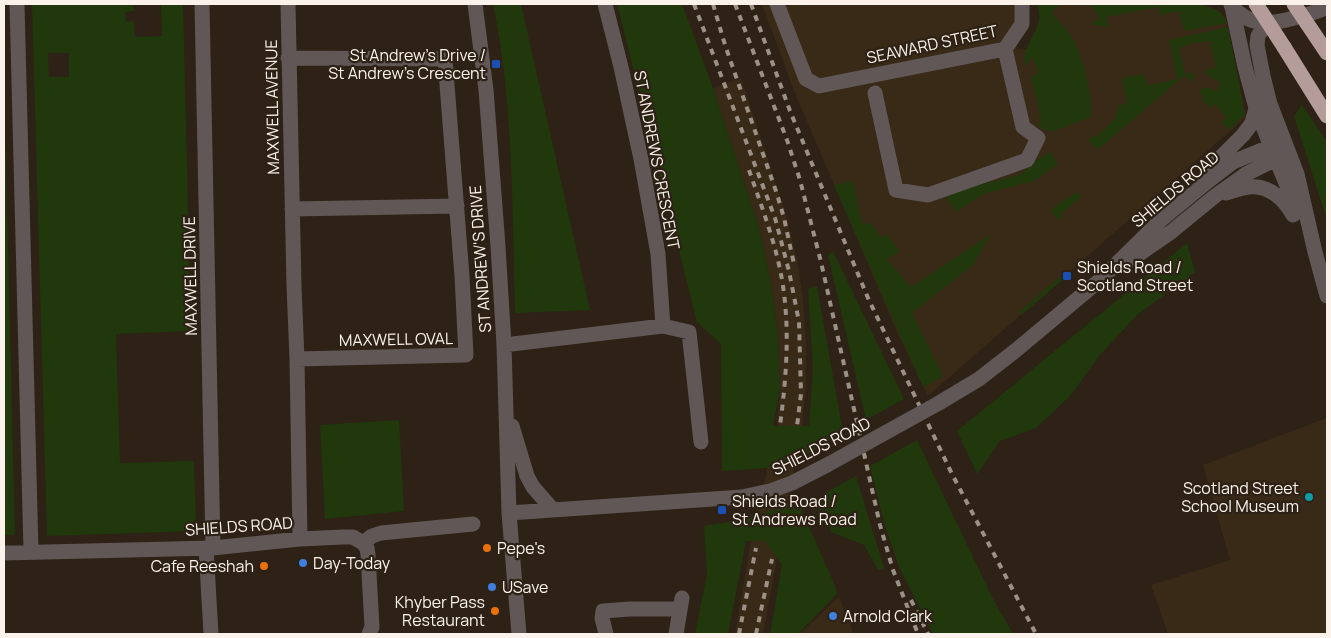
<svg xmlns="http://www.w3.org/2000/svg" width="1331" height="638" font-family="Manrope,sans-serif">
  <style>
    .built { fill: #392a17 }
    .green { fill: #21380d; fill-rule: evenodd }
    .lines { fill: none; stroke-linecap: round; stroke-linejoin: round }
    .minor { stroke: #605756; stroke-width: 15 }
    .highway { stroke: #b39c9a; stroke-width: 15 }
    .rail { stroke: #9b9187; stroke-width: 4; stroke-dasharray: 6 6; stroke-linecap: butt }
    .minor-bridge { stroke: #605756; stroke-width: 15 }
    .highway-bridge { stroke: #b39c9a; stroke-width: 15 }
    .transit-dot { fill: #1a4fb4; stroke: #2d2215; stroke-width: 2 }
    .culture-dot { fill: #0f9aa8; stroke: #2d2215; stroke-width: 2 }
    .food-dot { fill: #e8710a; stroke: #2d2215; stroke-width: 2 }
    .shop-dot { fill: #3f7fe0; stroke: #2d2215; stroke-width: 2 }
    .labels { text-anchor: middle; stroke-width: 4.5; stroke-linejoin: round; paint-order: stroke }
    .street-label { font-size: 16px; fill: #fbf3eb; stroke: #2d2215 }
    .poi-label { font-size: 16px; fill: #fbf3eb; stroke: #2d2215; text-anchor: start }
  </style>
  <rect width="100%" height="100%" fill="#2d2215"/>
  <path class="built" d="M762 4H1029L1016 49 1034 50 1048 48 1038 4H1194L1207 6 1220 12 1226 18 1246 117 928 396 897 332 794 91Z
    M741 78 785 212 797 259 803 300 806 345V385L802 426 763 634H735L751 541 777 426 780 389 778 334 770 277 758 225 713 88Z
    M1327 418V634H1168L1151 585 1230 560 1203 465Z
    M839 597 854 634H799Z"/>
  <path class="green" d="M32 4H133L134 11 125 12 126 22 134 21 135 37 162 36 161 4H183L191 331 116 334 120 463 194 461 196 531 47 536ZM48 53H69V77H49Z
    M493 4H521L590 310 515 313C512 210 514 105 493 4Z
    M617 4H682L713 88 758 225 770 277 778 334 780 389 773 426H809L813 370 808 289 817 286 843 433 800 459 768 468 722 471 721 344 697 322Z
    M1038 4H1061L1051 12C1057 20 1064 26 1069 33 1082 52 1093 95 1091 117L1054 131 1044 130 1038 125 1041 120 1031 76 1038 74 1036 64H1035L1033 57 1025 66C1022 44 1035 39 1039 20 1040 15 1038 9 1038 4Z
    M1089 4H1194C1207 6 1223 9 1227 23L1184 31 1179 11 1160 15 1158 7 1106 17 1108 27 1091 24 1100 18Z
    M1228 27 1245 115 1228 130 1221 122 1226 117 1215 104 1210 108 1202 99 1204 97 1199 91 1205 87 1217 91 1221 82C1213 79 1208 78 1205 70L1216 67 1210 41 1188 44 1187 45 1179 48 1185 74 1194 72V77L1191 82 1185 75 1097 150 1088 139 1098 135 1115 119 1118 106 1127 103 1122 78 1144 74 1147 86 1177 79 1169 40Z
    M1302 105 1327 142V219L1326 217 1294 116Z
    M4 123H5L15 533 13 535H4Z
    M1050 152 1058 164 1034 181 983 194 956 212 943 193 1020 175 1032 163Z
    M853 181 862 224 871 223 881 238 887 234 900 251 887 259 911 287 991 234 973 265 912 313 943 376 923 387 834 185Z
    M1077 192 1081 197 1061 214 1063 217 1059 220 1050 210Z
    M1187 243 1195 272 1137 315 1100 355 1070 396 1036 428 1000 441 977 474 957 431Z
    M833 251 904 399 866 420 828 255Z
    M1064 273 1067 276 1022 315 1019 312Z
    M399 420 404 511 325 519 320 425Z
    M917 440 993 599 1013 634H933L899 567 885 526 870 466Z
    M856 476 884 568 878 570 864 545 831 532 819 506 823 494Z
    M798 501 838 593 798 634H770L782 565 765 541H746L728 634H695L707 574 704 526 747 519Z"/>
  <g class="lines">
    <path class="minor" d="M17 4 31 552
      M202 4 213 548
      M288 4 294 286 297 359 300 539
      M475 4 486 90 498 246 504 345 509 513 519 634
      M605 4 621 67 641 159 658 254 663 326 689 332 701 442
      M777 4 806 79 819 86 1005 49 1022 24V4
      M1231 5C1250 29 1275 24 1301 16 1310 14 1319 11 1327 7
      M1232 7 1245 67 1256 108 1271 147 1298 212
      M1266 23 1258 36 1257 45 1263 76 1270 104 1297 174 1315 252 1327 296
      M288 58 445 59 462 276 466 355 297 359
      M875 93 896 190 928 195 1027 160 1038 138 1023 127 1005 49
      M1206 175 1221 157 1243 135 1252 123 1256 108
      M1226 193C1233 191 1241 188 1249 187 1269 185 1284 199 1293 215
      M292 209 457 206
      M1132 259 1171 232 1215 196 1246 174 1286 154
      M504 345 663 326
      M939 403 979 379 1015 351 1100 280 1162 219 1207 182 1233 162 1284 141
      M512 426 527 476 533 487 553 510
      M509 513 742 497 770 491 792 483 827 465
      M363 543 367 548 368 555 372 627 369 634
      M206 548 211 634
      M4 553 213 548 300 539 343 537H353L363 543 372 536 381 533 473 524
      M606 634 602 618 603 611 630 609H680
      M676 634 682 598"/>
    <path class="highway" d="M1284 47 1327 116"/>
    <path class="rail" d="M694 4 775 218 789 271 799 322 801 394 797 426
      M713 4 725 45 777 194 784 218 794 264
      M735 4 787 140 800 180 821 262 880 525 893 570 918 634
      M751 4 790 111 868 298 952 474 1036 634
      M749 170C762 208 777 246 783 286 790 333 786 380 780 426
      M911 600 928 634
      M739 634 756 548
      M756 634 772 559"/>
    <path class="minor-bridge" d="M827 465 939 403"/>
    <path class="highway-bridge" d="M1256 4 1284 47
      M1294 4 1327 53"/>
  </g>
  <g class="transit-dot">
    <rect x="491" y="59" width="10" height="10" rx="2.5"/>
    <rect x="1062" y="271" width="10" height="10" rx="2.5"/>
    <rect x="717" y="505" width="10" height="10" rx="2.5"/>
  </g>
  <circle class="culture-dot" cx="1309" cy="497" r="5"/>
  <g class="food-dot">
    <circle cx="487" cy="548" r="5"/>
    <circle cx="264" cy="566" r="5"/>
    <circle cx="495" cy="611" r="5"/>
  </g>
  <g class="shop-dot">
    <circle cx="303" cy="563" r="5"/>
    <circle cx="492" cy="587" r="5"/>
    <circle cx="833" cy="616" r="5"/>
  </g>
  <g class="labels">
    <g class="street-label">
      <text transform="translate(932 44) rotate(-12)" y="6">SEAWARD STREET</text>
      <text transform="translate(272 107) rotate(-91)" y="6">MAXWELL AVENUE</text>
      <text transform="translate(657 160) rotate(79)" y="6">ST ANDREWS CRESCENT</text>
      <text transform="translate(1175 189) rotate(-40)" y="6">SHIELDS ROAD</text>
      <text transform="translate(480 259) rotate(-94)" y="6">ST ANDREW'S DRIVE</text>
      <text transform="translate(190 276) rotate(-91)" y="6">MAXWELL DRIVE</text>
      <text transform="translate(396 339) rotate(-1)" y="6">MAXWELL OVAL</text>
      <text transform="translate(821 446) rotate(-27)" y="6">SHIELDS ROAD</text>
      <text transform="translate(239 526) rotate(-4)" y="6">SHIELDS ROAD</text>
    </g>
    <g class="poi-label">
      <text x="486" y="61" text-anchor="end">St Andrew's Drive /<tspan x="486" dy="18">St Andrew's Crescent</tspan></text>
      <text x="1077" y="273">Shields Road /<tspan x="1077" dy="18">Scotland Street</tspan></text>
      <text x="1299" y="494" text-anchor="end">Scotland Street<tspan x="1299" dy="18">School Museum</tspan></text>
      <text x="732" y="507">Shields Road /<tspan x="732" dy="18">St Andrews Road</tspan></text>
      <text x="497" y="554">Pepe's</text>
      <text x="313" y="569">Day-Today</text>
      <text x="254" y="572" text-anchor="end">Cafe Reeshah</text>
      <text x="502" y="593">USave</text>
      <text x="485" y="608" text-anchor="end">Khyber Pass<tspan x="485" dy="18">Restaurant</tspan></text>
      <text x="843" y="622">Arnold Clark</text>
    </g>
  </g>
  <rect width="1331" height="638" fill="none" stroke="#fbf3eb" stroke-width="10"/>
</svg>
